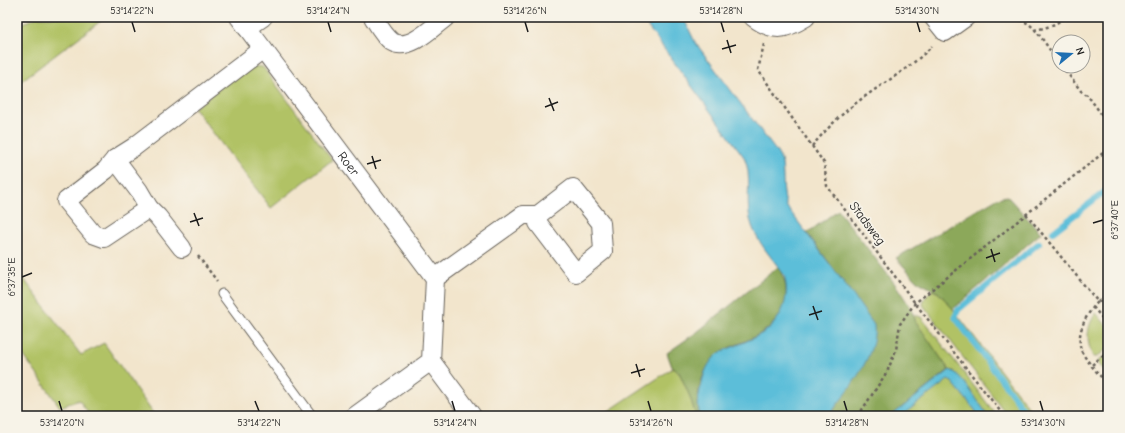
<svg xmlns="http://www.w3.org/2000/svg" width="1125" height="433" font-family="'Comic Neue',sans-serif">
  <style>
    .green { fill: #b1c265; stroke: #666f40 }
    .forest { fill: #8ca85a; stroke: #54623b }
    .water { fill: #5bbed9; stroke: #3c6d7a }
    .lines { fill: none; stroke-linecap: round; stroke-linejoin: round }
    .stream { stroke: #5bbed9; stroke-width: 6 }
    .lane-casing { stroke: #67625a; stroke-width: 11 }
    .street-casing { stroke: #67625a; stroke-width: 20 }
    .path { stroke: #67625a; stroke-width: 2.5; stroke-dasharray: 3 3; stroke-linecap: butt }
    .lane { stroke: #fff; stroke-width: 9 }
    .street { stroke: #fff; stroke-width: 18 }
    .ticks { fill: none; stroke: #1c1c1c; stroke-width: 1.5 }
    .labels { text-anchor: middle; stroke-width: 3.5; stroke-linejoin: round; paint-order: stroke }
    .street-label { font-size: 13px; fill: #1c1c1c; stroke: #f7f3e8 }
    .neatline { fill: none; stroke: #1c1c1c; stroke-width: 1.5 }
    .ticks-label { font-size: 10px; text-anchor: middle; fill: #1c1c1c }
  </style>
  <rect width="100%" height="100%" fill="#f7f3e8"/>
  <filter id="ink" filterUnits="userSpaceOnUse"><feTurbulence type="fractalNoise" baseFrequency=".025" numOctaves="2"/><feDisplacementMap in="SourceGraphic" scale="8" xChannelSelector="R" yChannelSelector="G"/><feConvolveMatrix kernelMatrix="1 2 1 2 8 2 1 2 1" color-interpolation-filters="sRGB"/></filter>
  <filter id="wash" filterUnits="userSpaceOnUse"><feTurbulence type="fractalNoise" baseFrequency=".012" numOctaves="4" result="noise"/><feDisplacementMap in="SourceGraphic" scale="16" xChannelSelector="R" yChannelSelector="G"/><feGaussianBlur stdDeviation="0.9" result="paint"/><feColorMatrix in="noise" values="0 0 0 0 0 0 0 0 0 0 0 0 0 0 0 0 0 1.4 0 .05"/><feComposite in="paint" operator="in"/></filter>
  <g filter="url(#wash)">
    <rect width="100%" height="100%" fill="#f2e5cc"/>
    <path class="green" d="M37 17H106L17 84V26Z
      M248 66 263 67 332 160 271 208 194 108Z
      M17 270 81 355 104 343 155 416H90L79 400 60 407 17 346Z
      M932 290 939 293 953 309 1035 416H1008L923 305 924 299Z
      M1096 313 1108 327V348L1097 357H1093C1086 341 1086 327 1096 313Z
      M913 315 921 317 997 416H986L985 411 954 371 949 370 916 322Z
      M1108 353V375L1097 362Z
      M673 368C686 376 691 401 696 416H601Z
      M946 380H949L952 382 975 410 978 416H901Z"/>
    <path class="forest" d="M1007 196 1041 233 953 309 939 293 917 281 896 258 997 198Z
      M838 210 895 284 911 308 916 322 949 370 891 416H829L853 381 850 291 807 233Z
      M778 267C796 295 783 323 754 337 745 342 725 348 718 354 702 369 694 395 700 416H696L690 397 679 372 672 367 667 353 697 332Z"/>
    <path class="water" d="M631 17H683L695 42 773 147C777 152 781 158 782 164 784 179 782 193 787 207L850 291 874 325C878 356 846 392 829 416H700C697 405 698 397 701 386 704 373 707 363 718 354 723 350 733 347 740 344 749 340 759 336 767 330 784 316 790 295 784 275 772 257 755 241 750 219 745 198 753 176 744 157L648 27 643 23Z
      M950 370C960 372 978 402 985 411L986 416H978L975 410 952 382 948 380 901 416H891Z"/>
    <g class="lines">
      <path class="stream" d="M1053 232 1108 189
        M1028 416 955 317 958 310 1039 243"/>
    </g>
  </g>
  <g filter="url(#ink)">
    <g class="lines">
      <defs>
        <path id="lane" d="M222 294 312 416"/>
        <g id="street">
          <path id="s1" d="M239 17 435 278 431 361 355 416"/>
          <path d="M373 17C378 25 384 36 392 42 409 52 433 27 446 17"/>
          <path d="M753 17C774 33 785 30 806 17"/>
          <path d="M933 17 945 32 966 17"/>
          <path d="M247 28 263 17"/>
          <path d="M115 159 139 191 149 208 158 217 182 248"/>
          <path d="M149 208 104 238 93 234 66 201 106 170 115 159 134 147 263 49"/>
          <path d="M435 278 523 215H538L573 188 601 223 603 251 576 273 538 223V215"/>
          <path d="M431 361 472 416"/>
        </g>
      </defs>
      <use href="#lane" class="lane-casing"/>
      <use href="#street" class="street-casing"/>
      <path class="path" d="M1014 17C1019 20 1024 21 1029 24 1040 33 1050 51 1059 63
        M1034 30C1046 28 1056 25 1065 17
        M764 44 758 70 824 163 827 186 915 303 1004 416
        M1062 66 1081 91 1087 95 1091 100 1108 123
        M812 146C825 131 839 116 856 103 881 84 910 69 932 46
        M1026 214 1098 302C1086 314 1076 333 1081 350 1083 357 1103 379 1108 385
        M198 256 217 281
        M1098 302 1108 294
        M1093 307 1108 325
        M1092 365 1108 351
        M858 416 887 372 896 350 900 324 915 303 1108 149"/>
      <use href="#lane" class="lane"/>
      <use href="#street" class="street"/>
    </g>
  </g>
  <path class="ticks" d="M132 22 135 32M328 22 331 32M525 22 528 32M721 22 724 32M917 22 920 32M727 40 731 53M722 49 736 45M549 98 554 111M545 107 558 102M372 156 376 169M367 164 381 160M194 213 199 226M190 222 203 218M1093 223 1103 220M991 249 995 262M986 258 1000 253M22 277 32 273M813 306 818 320M809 315 822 311M636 364 640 377M631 373 645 369M59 401 62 411M255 401 259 411M452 401 455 411M648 401 651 411M844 401 847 411M1040 401 1043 411"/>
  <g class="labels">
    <g class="street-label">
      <text dy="5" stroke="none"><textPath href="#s1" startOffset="183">Roer</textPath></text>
      <text transform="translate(868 223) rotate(53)" y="5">Stadsweg</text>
    </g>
  </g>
  <rect width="1125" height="433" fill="none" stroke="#f7f3e8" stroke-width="44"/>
  <g transform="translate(1071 54) rotate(72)"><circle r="19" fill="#f7f3e8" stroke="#9f9d96"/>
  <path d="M0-3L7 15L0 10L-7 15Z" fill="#1f6fb2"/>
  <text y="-6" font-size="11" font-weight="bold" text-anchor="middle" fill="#1c1c1c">N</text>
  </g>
  <rect x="22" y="22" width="1081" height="389" class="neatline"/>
  <g class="ticks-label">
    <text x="132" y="14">53°14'22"N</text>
    <text x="328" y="14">53°14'24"N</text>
    <text x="525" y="14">53°14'26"N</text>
    <text x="721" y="14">53°14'28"N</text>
    <text x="917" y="14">53°14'30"N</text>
    <text transform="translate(1114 220) rotate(-90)" y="4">6°37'40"E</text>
    <text transform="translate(11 277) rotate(-90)" y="4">6°37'35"E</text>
    <text x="62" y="426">53°14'20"N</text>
    <text x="259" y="426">53°14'22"N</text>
    <text x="455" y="426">53°14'24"N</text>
    <text x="651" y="426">53°14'26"N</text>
    <text x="847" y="426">53°14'28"N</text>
    <text x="1043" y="426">53°14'30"N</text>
  </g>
</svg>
